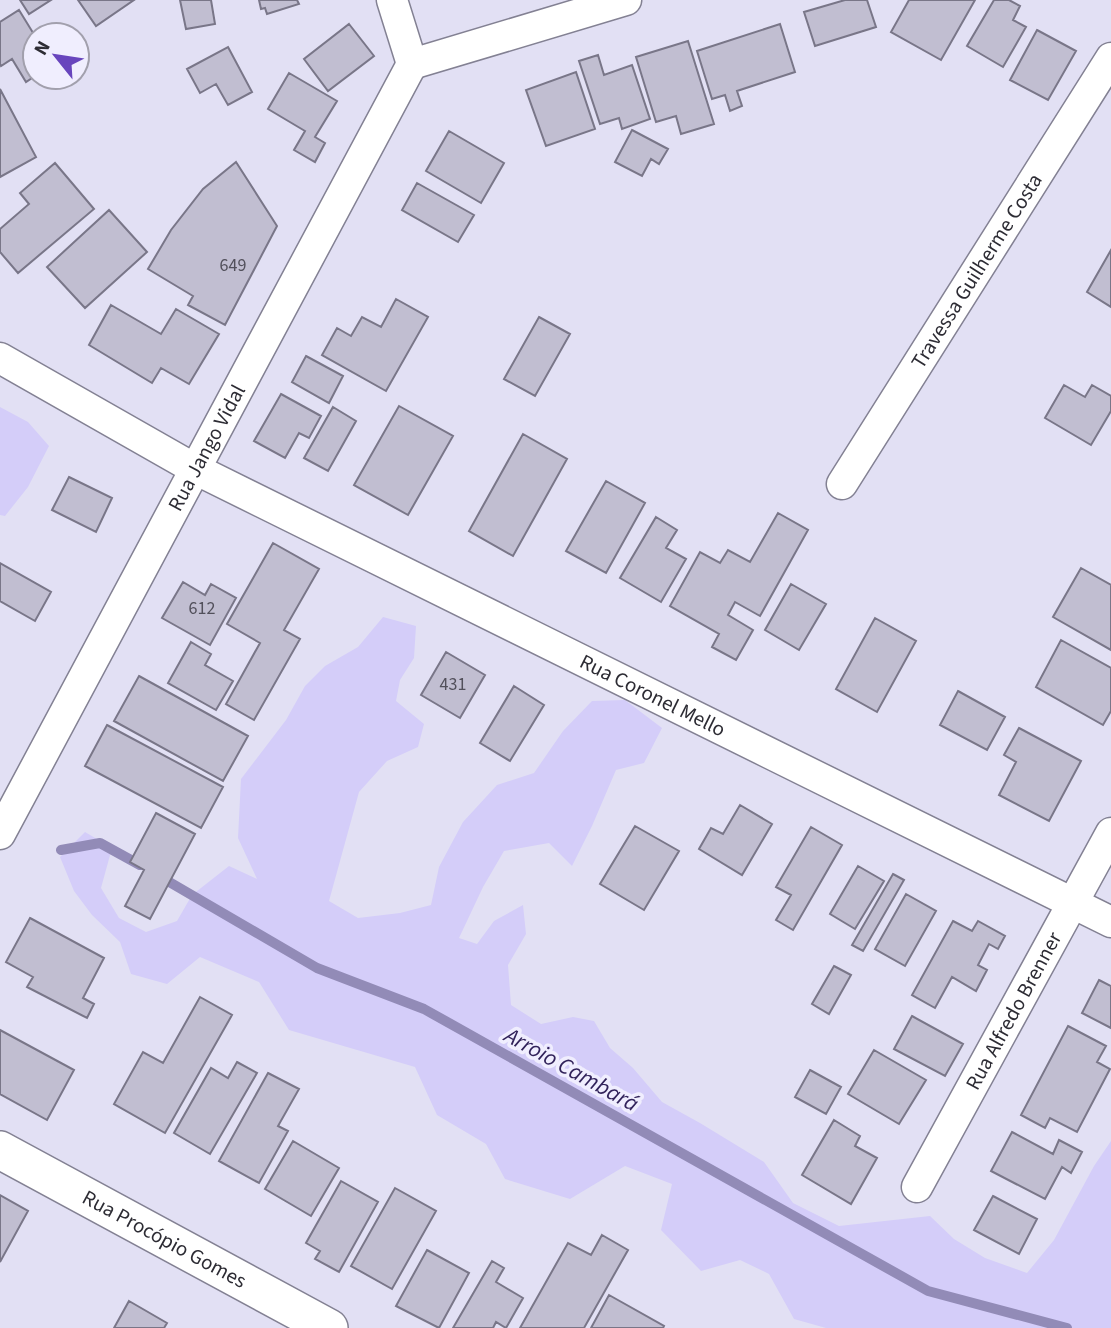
<svg xmlns="http://www.w3.org/2000/svg" width="1111" height="1328" font-family="'Source Sans 3',sans-serif">
  <style>
    .green { fill: #d4cdf9 }
    .lines { fill: none; stroke-linecap: round; stroke-linejoin: round }
    .stream { stroke: #928bb7; stroke-width: 10 }
    .building { fill: #c1bed1; stroke: #797688; stroke-width: 2 }
    .minor-casing { stroke: #838193; stroke-width: 33 }
    .tertiary-casing { stroke: #838193; stroke-width: 40 }
    .minor { stroke: #fff; stroke-width: 30 }
    .tertiary { stroke: #fff; stroke-width: 37 }
    .labels { text-anchor: middle; stroke-width: 7; stroke-linejoin: round; paint-order: stroke }
    .number-label { font-size: 18px; fill: #52505b }
    .street-label { font-size: 21px; fill: #2d2c34; stroke: #f0eefe }
    .water-label { font-size: 23px; font-style: italic; fill: #31225a; stroke: #f0eefe }
  </style>
  <rect width="100%" height="100%" fill="#e2e0f4"/>
  <path class="green" d="M0 407 28 422 49 446 28 487 5 516 0 515Z
    M383 617 416 626 414 658 400 680 396 701 424 724 418 747 387 761 359 792 329 901 358 918 400 913 431 905 439 867 463 822 497 785 534 773 563 731 592 701 625 700 662 728 644 763 616 770 592 826 572 866 549 843 504 851 483 887 459 938 477 944 494 921 523 905 526 934 508 965 511 1005 541 1024 573 1017 594 1021 610 1048 633 1068 662 1102 700 1123 764 1162 793 1203 839 1226 930 1216 954 1239 985 1258 1027 1273 1054 1240 1094 1166 1111 1141V1328H826L794 1319 769 1274 740 1260 701 1271 661 1230 672 1184 625 1166 570 1199 505 1179 486 1144 437 1115 415 1067 289 1030 259 982 200 957 167 984 131 974 120 942 92 915 74 891 60 857 85 832 112 848 101 888 119 918 146 932 177 921 192 895 229 866 257 879 238 838 241 779 286 720 305 686 325 666 358 647Z"/>
  <g class="lines">
    <path class="stream" d="M61 850 100 843 140 865
      M159 876 317 968 424 1009 928 1291 1067 1328"/>
  </g>
  <path class="building" d="M20 0H51L29 14Z
    M78 0H134L96 26Z
    M180 0H211L215 24 186 29Z
    M259 0H297L299 4 267 14 265 8 261 9Z
    M845 0H867L876 27 815 46 804 12Z
    M909 0H975L941 60 891 32Z
    M994 0H1009L1020 6 1013 20 1026 27 1003 67 967 46Z
    M19 10 35 36V76L26 82 12 59 1 66 0 64V22Z
    M349 24 374 56 328 91 304 59Z
    M780 24 795 72 737 91 742 106 730 111 725 95 712 99 697 51Z
    M1037 30 1076 51 1048 100 1010 80Z
    M688 41 714 124 681 134 676 116 656 122 636 57Z
    M228 47 252 92 228 105 216 84 200 93 187 69Z
    M598 55 604 75 632 65 650 119 622 129 619 118 600 124 579 61Z
    M576 72 595 129 546 146 526 90Z
    M289 73 337 101 315 137 325 143 315 162 294 150 305 131 268 109Z
    M0 89 36 157 0 177Z
    M632 130 668 149 659 164 651 159 642 176 615 162Z
    M449 131 504 163 481 203 426 171Z
    M236 162 277 226 225 325 188 305 193 296 148 269 171 230 203 189Z
    M55 163 94 209 18 273 0 252V229L29 204 20 193Z
    M417 183 474 215 458 242 402 210Z
    M109 210 147 252 85 308 47 267Z
    M1111 250V307L1087 292Z
    M396 299 428 317 386 391 322 355 337 328 351 336 362 317 381 327Z
    M111 305 161 334 176 309 219 334 189 384 161 368 152 383 89 345Z
    M539 317 570 334 535 396 504 379Z
    M306 356 343 376 329 403 292 382Z
    M1064 385 1085 397 1092 385 1111 396V411L1091 445 1045 418Z
    M281 394 321 416 309 438 299 433 285 458 254 441Z
    M399 406 453 436 408 515 354 485Z
    M333 407 356 421 328 471 304 458Z
    M523 434 567 459 513 556 469 531Z
    M69 477 112 498 96 532 52 510Z
    M606 481 645 503 606 573 566 551Z
    M778 513 808 530 760 616 735 602 728 615 753 630 736 660 712 647 719 634 670 606 700 552 720 563 728 550 750 562Z
    M656 517 677 530 666 548 686 559 661 602 620 578Z
    M273 543 319 569 284 630 300 639 254 720 226 704 260 643 227 624Z
    M0 563 51 592 35 621 0 601Z
    M1081 568 1111 585V650L1053 617Z
    M183 582 205 595 211 584 236 598 210 645 162 618Z
    M791 584 826 604 799 650 765 630Z
    M875 618 916 641 877 712 836 689Z
    M1061 640 1111 668V711L1103 725 1036 687Z
    M191 642 211 654 205 665 233 681 216 710 168 683Z
    M446 652 485 675 460 718 421 695Z
    M139 676 248 736 223 781 114 721Z
    M514 686 544 705 510 761 480 743Z
    M958 691 1005 717 987 750 940 725Z
    M107 725 223 787 201 828 85 766Z
    M1019 728 1081 761 1049 821 999 795 1016 762 1004 755Z
    M740 805 772 824 742 875 699 849 711 828 723 834Z
    M156 813 195 834 150 919 125 906 144 870 130 862Z
    M635 826 679 851 644 910 600 884Z
    M811 827 842 845 793 930 776 920 791 895 776 887Z
    M858 866 884 881 855 929 830 914Z
    M893 874 904 880 863 951 852 945Z
    M906 894 936 911 905 966 875 949Z
    M30 918 104 958 83 998 94 1004 87 1018 27 987 33 977 6 962Z
    M953 921 972 931 978 921 1005 936 998 949 989 944 978 965 987 970 976 991 952 977 935 1008 912 995Z
    M834 966 851 975 829 1014 812 1004Z
    M1099 980 1111 986V1028L1082 1013Z
    M200 997 232 1015 165 1133 114 1104 143 1052 163 1063Z
    M912 1016 963 1044 945 1076 894 1049Z
    M1068 1026 1106 1046 1097 1062 1110 1069 1077 1132 1050 1118 1045 1128 1021 1115Z
    M0 1030 74 1070 47 1120 0 1094Z
    M874 1050 926 1080 899 1124 848 1094Z
    M237 1062 257 1073 210 1154 174 1133 211 1068 228 1078Z
    M810 1070 841 1087 826 1114 795 1097Z
    M268 1073 299 1089 278 1126 288 1131 259 1183 219 1161Z
    M834 1120 860 1136 855 1146 877 1158 851 1204 802 1175Z
    M1012 1132 1053 1154 1059 1140 1082 1152 1071 1173 1062 1167 1045 1199 991 1171Z
    M293 1141 339 1168 311 1216 265 1189Z
    M341 1181 378 1202 339 1272 315 1259 320 1251 306 1243Z
    M395 1188 436 1211 392 1289 351 1266Z
    M0 1195 28 1211 0 1262Z
    M993 1196 1037 1219 1019 1254 974 1230Z
    M602 1235 628 1250 584 1328H520L568 1243 591 1255Z
    M427 1250 469 1273 439 1328 396 1306Z
    M492 1261 504 1268 496 1282 523 1298 506 1328 496 1322 493 1328H453Z
    M609 1295 664 1326 663 1328H591Z
    M129 1301 167 1323 164 1328H114Z"/>
  <g class="lines">
    <defs>
      <g id="minor">
        <path d="M392 0 412 64 626 0"/>
        <path id="s1" d="M0 358 195 469 1111 922"/>
        <path id="s2" d="M842 484 1111 58"/>
        <path id="s3" d="M0 834 412 64"/>
        <path id="s4" d="M917 1187 1111 833"/>
      </g>
      <g id="tertiary">
        <path id="s5" d="M0 1150 329 1328"/>
      </g>
    </defs>
    <use href="#minor" class="minor-casing"/>
    <use href="#tertiary" class="tertiary-casing"/>
    <use href="#minor" class="minor"/>
    <use href="#tertiary" class="tertiary"/>
  </g>
  <g class="labels">
    <g class="number-label">
      <text x="233" y="271">649</text>
      <text x="202" y="614">612</text>
      <text x="453" y="690">431</text>
    </g>
    <g class="street-label">
      <text dy="7" stroke="none"><textPath href="#s2" startOffset="252">Travessa Guilherme Costa</textPath></text>
      <text dy="7" stroke="none"><textPath href="#s3" startOffset="438">Rua Jango Vidal</textPath></text>
      <text dy="7" stroke="none"><textPath href="#s1" startOffset="735">Rua Coronel Mello</textPath></text>
      <text dy="7" stroke="none"><textPath href="#s4" startOffset="201">Rua Alfredo Brenner</textPath></text>
      <text dy="7" stroke="none"><textPath href="#s5" startOffset="187">Rua Procópio Gomes</textPath></text>
    </g>
    <g class="water-label">
      <text transform="translate(572 1069) rotate(29)" y="8">Arroio Cambará</text>
    </g>
  </g>
  <g transform="translate(56 56) rotate(300)"><circle r="33" fill="#f0eefe" stroke="#a2a0ad" stroke-width="2"/>
  <path d="M0-5L12 26L0 18L-12 26Z" fill="#6845bd"/>
  <text y="-10" font-size="19" font-weight="bold" text-anchor="middle" fill="#2d2c34">N</text>
  </g>
</svg>
